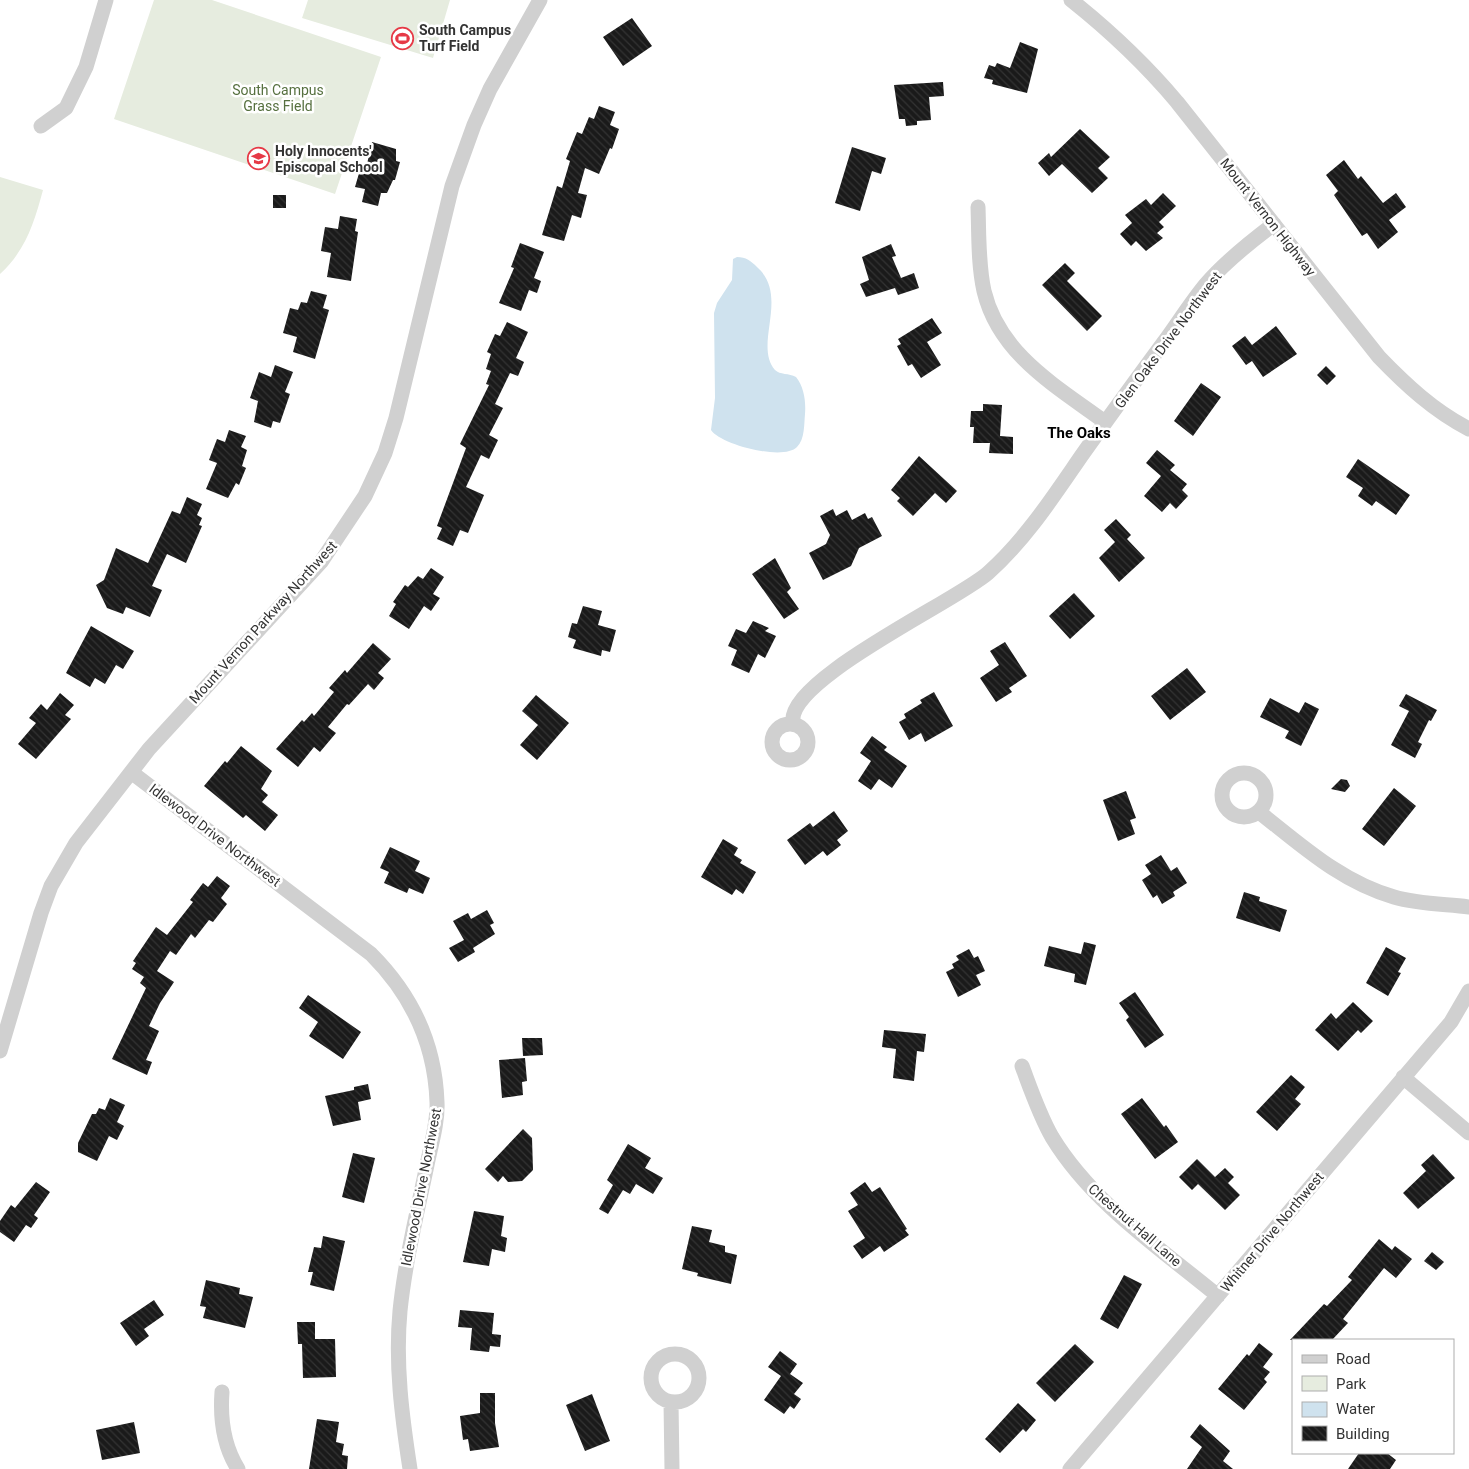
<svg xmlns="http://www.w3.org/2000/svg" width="1469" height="1469" font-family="Roboto,sans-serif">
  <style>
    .green { fill: #e6ecdf }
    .water { fill: #cfe2ee }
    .building { fill: url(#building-back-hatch) }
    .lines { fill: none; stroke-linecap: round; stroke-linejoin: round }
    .minor { stroke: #d0d0d0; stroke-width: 15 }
    .labels { text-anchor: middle; stroke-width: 5; stroke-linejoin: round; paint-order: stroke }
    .poi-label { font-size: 14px; font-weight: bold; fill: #333; stroke: #fff; text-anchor: start }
    .park-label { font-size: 14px; fill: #56703f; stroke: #fff }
    .street-label { font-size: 14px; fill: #333; stroke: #fff }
    .neighbourhood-label { font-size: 15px; font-weight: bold; fill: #000; stroke: #fff }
  </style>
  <defs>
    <pattern id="building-back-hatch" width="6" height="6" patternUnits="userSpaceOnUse" patternTransform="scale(1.25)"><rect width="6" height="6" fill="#1a1a1a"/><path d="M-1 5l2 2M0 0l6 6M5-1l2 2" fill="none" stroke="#333"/></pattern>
  </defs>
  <rect width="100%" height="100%" fill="#fff"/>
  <path class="green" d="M154 0H212L381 57 335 194 114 119Z
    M308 0H450L433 58 302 18Z
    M0 177 43 190C34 223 26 250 0 274Z"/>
  <path class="water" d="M737 257C746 257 751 261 757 267 790 296 753 345 775 370 780 375 789 373 796 377 804 387 806 401 805 414 804 424 805 439 797 447 784 461 721 445 711 430L715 398 714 313 717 303 732 280 733 259Z"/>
  <path class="building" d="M632 18 652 46 623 66 603 37Z
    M1020 42 1038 49 1027 93 992 84 993 80 984 78 989 65 995 67 997 63 1010 68Z
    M943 82 944 96 929 97 931 120 917 121V125L906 126 905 119H899L894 85Z
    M599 106 615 112 610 125 619 129 612 149 610 148 599 174 585 168 578 193 587 195 581 218 572 215 564 241 542 235 557 186 562 188 570 161 566 159 577 132 582 134 589 117 594 119Z
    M1080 129 1110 157 1098 168 1108 178 1092 193 1062 164 1049 176 1038 163 1049 153 1051 157Z
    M372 142 396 149V161L400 162 395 180H393L387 193H381L378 206 362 202 365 189 355 187 362 163 367 164Z
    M852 147 886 158 881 174 872 171 860 211 835 203Z
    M1344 160 1358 179 1361 176 1383 203 1396 193 1406 207 1389 220 1398 232 1378 249 1367 233 1362 236 1334 195 1338 191 1326 175Z
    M1163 193 1176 206 1159 222 1164 227 1157 233 1163 238 1146 251 1136 241 1131 246 1120 234 1132 223 1125 215 1146 199 1151 205Z
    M273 195H286V208H273Z
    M340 216 357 219 355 231 358 232 351 281 327 277 331 253 321 251 325 227 338 229Z
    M520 243 544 252 534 278 541 281 537 293 529 290 521 311 499 303 514 268 511 267Z
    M891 244 896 256 892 257 901 278 914 273 919 288 898 295 895 288 866 297 860 284 869 280 862 257Z
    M1065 263 1075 273 1067 281 1102 316 1087 331 1042 285Z
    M311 291 327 295 323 308 329 310 315 359 293 352 297 337 283 333 290 308 298 310 301 302 307 303Z
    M932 318 942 333 927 342 941 365 921 378 912 364 908 366 897 346 901 344 898 339Z
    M507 322 528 332 516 358 524 362 518 376 510 373 495 404 503 408 489 435 498 440 489 459 481 455 466 487 484 495 468 533 460 530 453 546 437 539 442 528 437 526 466 448 460 444 489 385 486 384 491 371 486 369 491 354 487 352 495 334 500 336Z
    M1276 326 1297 354 1263 377 1252 361 1246 365 1232 346 1245 336 1252 345Z
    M275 365 293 372 285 392 290 394 280 423 273 421 271 428 254 422 258 401 250 398 259 372 271 377Z
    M1326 366 1336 376 1327 385 1317 375Z
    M1201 383 1221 397 1193 436 1174 421Z
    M983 404 1002 405 1000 436 1013 437V454L989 453 990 443H973L974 427H970L971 411H983Z
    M229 430 246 436 241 447 247 450 242 466 246 468 239 485 236 483 228 498 206 489 217 463 209 460 217 439 225 442Z
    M1157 450 1175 465 1170 470 1187 484 1182 490 1188 496 1176 509 1170 503 1162 512 1144 496 1161 476 1146 463Z
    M919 456 957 491 946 503 935 493 913 516 897 501 900 498 891 490Z
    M1358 459 1410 495 1396 515 1376 501 1372 506 1358 496 1363 488 1346 477Z
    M187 497 202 504 197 515 202 518 199 525 202 526 186 563 167 554 152 586 162 590 150 617 126 607 123 614 107 608 96 585 104 580 116 548 148 563 172 511 180 514Z
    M833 509 836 516 847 510 852 520 865 513 868 519 872 517 882 536 859 548 851 566 823 580 809 553 826 544 830 535 820 516Z
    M1116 519 1131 535 1127 539 1145 558 1119 582 1099 558 1115 542 1104 530Z
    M775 558 791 588 787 592 799 609 784 619 752 574Z
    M431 568 444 577 433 594 440 598 431 611 424 606 409 629 389 616 396 604 393 602 405 585 408 587 418 576 423 579Z
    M1074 593 1095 616 1070 639 1049 616Z
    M583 606 602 611 598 625 616 630 610 652 602 650 601 656 573 648 576 640 568 637 572 623 577 624Z
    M753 621 769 628 765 631 776 636 765 658 758 654 749 673 731 665 737 650 728 646 736 629 746 633Z
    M91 626 134 651 123 669 116 665 105 684 95 678 90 687 66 673Z
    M1005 642 1027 676 1009 688 1012 692 996 702 980 678 999 665 990 651Z
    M373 643 391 659 378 673 384 678 374 690 368 684 349 705 347 704 328 727 336 733 320 752 314 747 298 767 276 749 302 720 304 722 312 713 314 716 334 692 329 688 345 670 347 673Z
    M1187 668 1206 692 1170 720 1151 696Z
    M934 692 953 726 925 742 921 733 909 740 899 722 906 718 904 714 922 703 920 700Z
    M60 693 74 705 65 715 71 719 36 759 18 744 36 723 29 718 41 704 47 710Z
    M1406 694 1437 710 1431 721 1429 720 1418 742 1422 744 1415 758 1391 745 1409 711 1399 706Z
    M536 695 569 723 537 760 520 745 538 725 522 711Z
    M1270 698 1299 713 1305 702 1319 709 1301 746 1285 738 1289 731 1260 717Z
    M872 736 887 747 884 750 907 766 892 788 879 779 871 790 858 781 871 761 860 753Z
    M241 746 272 771 261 789 268 795 262 802 278 815 265 831 246 815 243 818 204 786 225 761 227 763Z
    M1341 779 1347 780 1350 786 1345 792 1331 789Z
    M1394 788 1416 806 1384 846 1362 829Z
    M1126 791 1136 818 1130 820 1135 834 1118 841 1103 800Z
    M834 811 848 831 837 840 841 845 827 856 823 851 805 865 787 840 810 823 813 827Z
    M723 839 738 848 734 855 742 860 740 863 756 872 743 894 736 889 732 895 701 877Z
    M390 847 420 861 415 871 430 878 423 894 409 888 407 893 384 883 389 872 380 868Z
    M1161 855 1171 871 1177 867 1187 883 1173 892 1175 896 1162 904 1157 895 1153 898 1142 880 1151 874 1145 865Z
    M217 876 230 886 221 898 227 904 213 922 209 920 195 938 191 934 176 955 170 951 157 971 174 982 160 1003 149 1026 159 1031 146 1060 152 1062 147 1075 112 1059 146 988 140 983 144 977 132 969 136 963 133 961 156 927 167 935 193 902 190 900 203 883 208 887Z
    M1244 892 1260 897 1259 901 1287 910 1280 932 1236 918Z
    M487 910 494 923 490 925 495 934 473 948 475 952 458 962 449 948 464 940 453 921 468 913 471 919Z
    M1084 942 1096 945 1086 985 1074 982 1075 974 1044 966 1049 946 1081 954Z
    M1386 947 1406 958 1398 972 1401 973 1388 996 1366 983Z
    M969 949 974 958 978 956 985 971 976 975 981 985 958 997 946 972 954 968 952 964 959 960 956 956Z
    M1135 992 1164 1035 1145 1048 1126 1020 1129 1017 1119 1003Z
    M308 995 361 1032 343 1059 309 1036 318 1022 299 1008Z
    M1353 1002 1373 1021 1361 1033 1358 1030 1338 1051 1315 1030 1331 1013 1336 1019Z
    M884 1030 926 1034 924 1052 917 1051 914 1081 893 1078 896 1049 882 1047Z
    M522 1038H542L543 1055 523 1056Z
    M525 1058 527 1081 522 1082 523 1095 502 1098 499 1060Z
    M1291 1075 1305 1087 1295 1099 1301 1104 1277 1131 1256 1112Z
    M368 1084 371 1099 358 1102 361 1120 333 1126 325 1096 354 1090V1087Z
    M110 1098 125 1105 117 1122 124 1126 117 1140 109 1136 97 1161 78 1152V1143L92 1114H96L99 1108 105 1110Z
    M1142 1098 1164 1127 1166 1125 1178 1142 1155 1159 1121 1114Z
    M523 1129 532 1138 533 1170 522 1181 508 1182 503 1176 498 1182 485 1169Z
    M628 1144 651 1158 645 1168 663 1178 653 1194 636 1184 630 1194 623 1190 608 1214 599 1209 613 1185 607 1180Z
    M353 1153 375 1158 364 1203 342 1197Z
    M1433 1154 1455 1178 1418 1209 1403 1193 1426 1171 1421 1165Z
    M1197 1159 1215 1177 1225 1168 1234 1177 1228 1183 1240 1195 1225 1210 1198 1184 1192 1190 1179 1177Z
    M36 1182 50 1192 34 1215 38 1218 31 1228 26 1225 14 1242 0 1232V1221L11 1205 15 1208Z
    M865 1182 872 1192 880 1187 907 1229 905 1230 909 1235 884 1252 880 1246 862 1259 853 1246 865 1238 848 1211 858 1205 850 1193Z
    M474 1211 504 1216 501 1236 507 1238 505 1252 492 1249 489 1266 463 1262Z
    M692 1226 712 1230 709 1242 725 1246V1252L737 1255 731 1284 697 1276 698 1273 682 1269Z
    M323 1236 345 1241 334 1291 310 1285 313 1272H308L314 1247 321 1248Z
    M1379 1239 1392 1250 1395 1246 1412 1259 1396 1278 1384 1268 1343 1319 1348 1323 1332 1340H1290L1324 1304 1327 1306 1352 1280 1348 1277Z
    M1432 1252 1444 1262 1436 1270 1424 1261Z
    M1124 1275 1142 1284 1118 1329 1100 1319Z
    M206 1280 240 1288 239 1294 253 1297 245 1328 203 1318 206 1307 200 1306Z
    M154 1300 164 1315 144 1329 149 1336 136 1346 120 1323Z
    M460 1310 494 1313 492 1334 501 1335 500 1347 490 1346 489 1352 470 1350 472 1328 458 1327Z
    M297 1322H315V1339H335L336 1377 303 1378 302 1344H298Z
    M1259 1343 1273 1354 1263 1367 1270 1372 1264 1379 1267 1382 1244 1410 1218 1389 1247 1354 1249 1356Z
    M1075 1344 1094 1362 1055 1402 1036 1383Z
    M780 1351 797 1364 790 1374 803 1383 794 1394 801 1399 794 1409 790 1406 784 1414 764 1400 781 1376 768 1367Z
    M480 1393H495V1423L499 1447 470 1451 468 1439 463 1440 460 1416 480 1413Z
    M592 1394 610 1441 585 1451 566 1405Z
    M1018 1403 1036 1420 1026 1432 1023 1429 1000 1453 985 1439Z
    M317 1419 339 1422 336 1442 344 1444 342 1455 348 1456 347 1469H309Z
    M134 1422 140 1453 102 1460 96 1430Z
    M1200 1424 1230 1451 1223 1461 1233 1469H1187L1202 1447 1190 1437Z
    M1359 1453H1387L1396 1460 1390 1469H1348Z"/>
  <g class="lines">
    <path class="minor" d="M1071 0C1110 31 1145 64 1177 102L1379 357C1406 385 1434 411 1469 429
      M41 126 66 108 86 67 106 0
      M978 207C979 234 978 264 984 291 999 354 1056 386 1105 422
      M772 742a18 18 0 1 1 36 0a18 18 0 1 1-36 0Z
      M793 724C784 680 957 601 988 573 1026 539 1053 497 1082 455 1109 417 1136 380 1164 342 1178 323 1191 302 1206 284 1226 261 1250 242 1274 224
      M131 772 371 954C412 995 435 1044 437 1102 438 1122 431 1145 427 1165 417 1213 405 1262 400 1311 395 1364 402 1417 410 1469
      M1222 795a22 22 0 1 1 44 0a22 22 0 1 1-44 0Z
      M1259 812C1301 845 1341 882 1394 897 1418 904 1444 904 1469 907
      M0 1051 41 913 51 886 76 843 149 749 321 562 365 496 385 453 396 418 452 186 474 125 490 89 540 0
      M1022 1066C1031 1090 1039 1114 1052 1137 1092 1203 1160 1248 1218 1296
      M1403 1077 1469 1133
      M651 1378a24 24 0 1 1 48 0a24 24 0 1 1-48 0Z
      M222 1392C220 1419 223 1445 238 1469
      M671 1402 672 1469
      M1070 1469 1451 1022 1469 991"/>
  </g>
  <defs>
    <symbol id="stadium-ring" viewBox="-11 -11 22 22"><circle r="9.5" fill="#fff" stroke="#e63946" stroke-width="1.5"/><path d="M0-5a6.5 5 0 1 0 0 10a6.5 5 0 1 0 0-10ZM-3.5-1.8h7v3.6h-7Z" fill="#e63946"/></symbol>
    <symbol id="school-ring" viewBox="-11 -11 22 22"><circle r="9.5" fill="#fff" stroke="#e63946" stroke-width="1.5"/><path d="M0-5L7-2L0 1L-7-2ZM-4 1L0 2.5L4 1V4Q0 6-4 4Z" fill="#e63946"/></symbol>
  </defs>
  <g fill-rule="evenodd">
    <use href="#stadium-ring" x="390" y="26" width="25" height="25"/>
    <use href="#school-ring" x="246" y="146" width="25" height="25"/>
  </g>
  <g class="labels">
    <g class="poi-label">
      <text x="419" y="35">South Campus<tspan x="419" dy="16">Turf Field</tspan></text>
      <text x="275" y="156">Holy Innocents'<tspan x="275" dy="16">Episcopal School</tspan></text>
    </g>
    <g class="park-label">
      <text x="278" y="95">South Campus<tspan x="278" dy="16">Grass Field</tspan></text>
    </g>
    <g class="street-label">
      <text transform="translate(1268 217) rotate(52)" y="5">Mount Vernon Highway</text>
      <text transform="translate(1168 340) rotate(-53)" y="5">Glen Oaks Drive Northwest</text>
      <text transform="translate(263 622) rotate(-48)" y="5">Mount Vernon Parkway Northwest</text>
      <text transform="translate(215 835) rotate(37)" y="5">Idlewood Drive Northwest</text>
      <text transform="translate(421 1187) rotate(-79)" y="5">Idlewood Drive Northwest</text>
      <text transform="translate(1135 1225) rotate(41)" y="5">Chestnut Hall Lane</text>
      <text transform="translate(1272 1232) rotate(-50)" y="5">Whitner Drive Northwest</text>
    </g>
    <g class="neighbourhood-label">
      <text x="1079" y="438">The Oaks</text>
    </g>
  </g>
  <rect x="1292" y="1339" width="162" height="115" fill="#ffffff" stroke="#adadad"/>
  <rect x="1302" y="1355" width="25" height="8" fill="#d0d0d0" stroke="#adadad"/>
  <text x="1336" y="1364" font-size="15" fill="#333333">Road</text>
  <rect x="1302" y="1376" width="25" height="15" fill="#e6ecdf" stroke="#adadad"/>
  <text x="1336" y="1389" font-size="15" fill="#333333">Park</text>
  <rect x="1302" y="1402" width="25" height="15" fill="#cfe2ee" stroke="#adadad"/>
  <text x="1336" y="1414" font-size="15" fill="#333333">Water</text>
  <rect x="1302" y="1426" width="25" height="15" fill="url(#building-back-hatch)" stroke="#adadad"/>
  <text x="1336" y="1439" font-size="15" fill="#333333">Building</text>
</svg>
